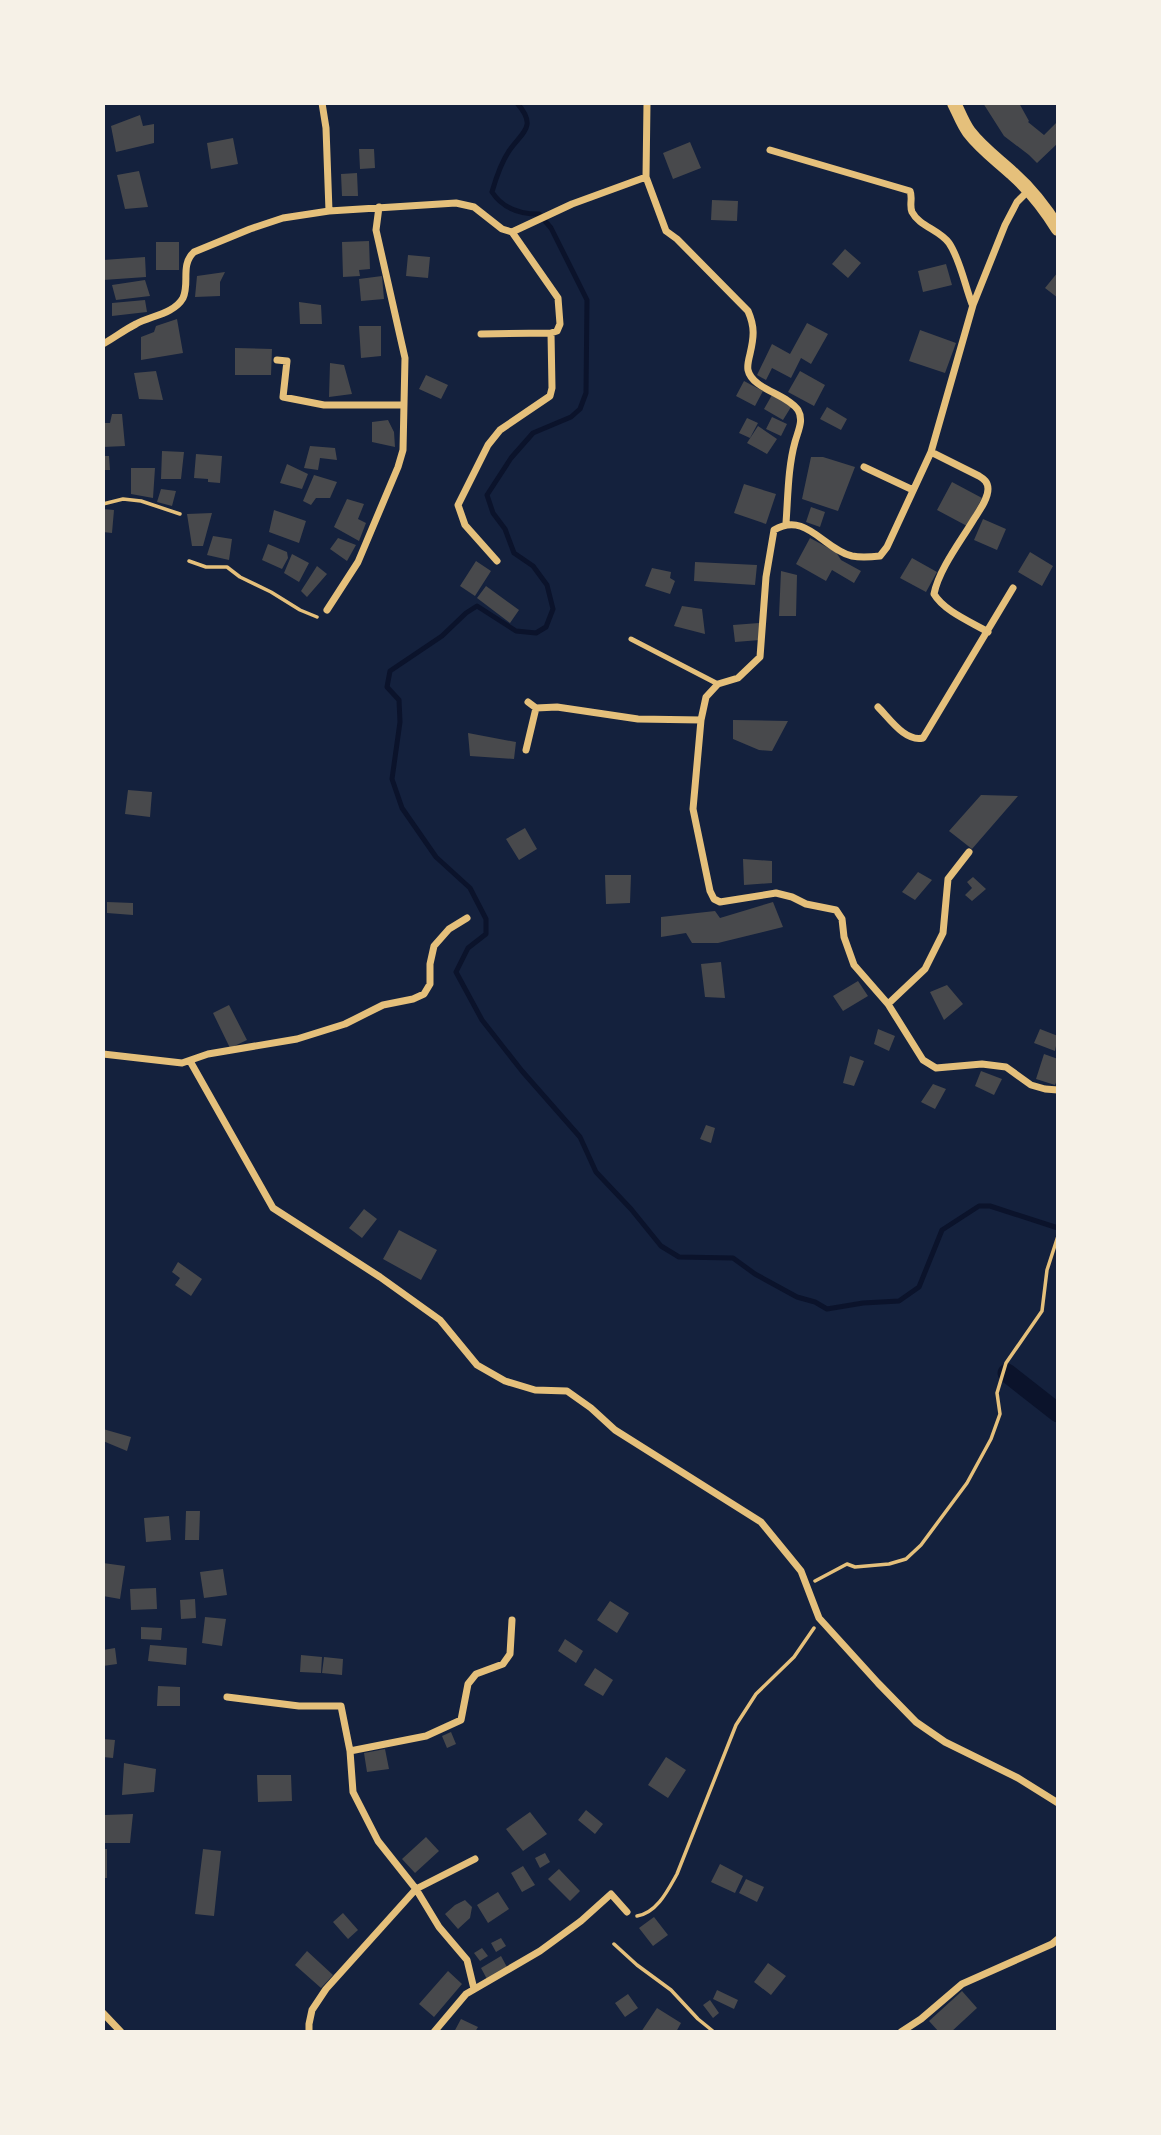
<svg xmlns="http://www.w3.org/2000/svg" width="1161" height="2135" font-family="'Roboto Condensed',sans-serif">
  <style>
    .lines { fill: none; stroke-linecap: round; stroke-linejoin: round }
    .stream { stroke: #0b132b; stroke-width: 5 }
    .canal { stroke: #0b132b; stroke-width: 19 }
    .building { fill: #48494c }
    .path { stroke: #e5c07b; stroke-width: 3.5 }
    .service { stroke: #e5c07b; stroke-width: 5 }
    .minor { stroke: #e5c07b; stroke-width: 7 }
    .secondary { stroke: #e5c07b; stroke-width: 14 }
  </style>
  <rect width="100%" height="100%" fill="#14213d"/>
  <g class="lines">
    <path class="stream" d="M517 103C538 127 522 132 509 151 501 163 496 178 492 192 503 209 520 214 539 214L551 228 587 300 586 393 580 409 571 417 533 433 511 458 487 495 493 513 505 529 514 553 533 566 547 585 553 609 546 627 536 633 516 631 477 606 466 613 442 636 390 671 387 687 399 700 400 722 392 779 402 808 436 857 470 888 486 919V934L468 948 456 972 482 1020 522 1071 580 1137 596 1172 631 1209 661 1246 679 1257 733 1258 755 1274 797 1297 815 1302 827 1309 863 1303 899 1301 919 1287 942 1230 979 1206H990L1058 1228"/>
    <path class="canal" d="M1007 1373 1058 1413"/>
  </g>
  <path class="building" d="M983 103H1019L1029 121 1028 122 1044 135 1058 121V143L1037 163 1029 155 1004 136Z
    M140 115 143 126 154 124V143L116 152 111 126Z
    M233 138 238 164 211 169 207 143Z
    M690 142 701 168 673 179 663 153Z
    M359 149H374L375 168 360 169Z
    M139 171 148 207 125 209 117 175Z
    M357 173 358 196H342L341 174Z
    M712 200 738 201 737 221 711 220Z
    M369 241 370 269 359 270 360 276 343 277 342 242Z
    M156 242H179V270H156Z
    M845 249 861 263 848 278 832 264Z
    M408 255 430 257 428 278 406 276Z
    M145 257 146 277 103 280V260Z
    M946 264 952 285 923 292 918 271Z
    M225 272 220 282V296L195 297 197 276Z
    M1058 272V298L1045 288Z
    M382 276 384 299 361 301 359 279Z
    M145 280 150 296 116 300 112 285Z
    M145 300 147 312 112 316V303Z
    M299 302 321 305 322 324H300Z
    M177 319 183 353 141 360V337L154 332 156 326Z
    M807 323 828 334 811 364 801 358 791 378 772 368 766 380 757 375 772 344 790 354Z
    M359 326H381V356L361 358Z
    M920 330 956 343 945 373 909 361Z
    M235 348 272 349 271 375H235Z
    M330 363 344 365 352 394 329 397Z
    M156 371 163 400 139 399 134 373Z
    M800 371 825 385 814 406 788 392Z
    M426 375 448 385 441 399 419 389Z
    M744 381 763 391 755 406 736 396Z
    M772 395 791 407 783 420 764 409Z
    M827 407 847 419 841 430 820 419Z
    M112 414H122L125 446 103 447V423H110Z
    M772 417 787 424 781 436 766 429Z
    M747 418 758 423 750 438 739 433Z
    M388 420 394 432 395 447 372 442V422Z
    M758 426 777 439 767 454 747 443Z
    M310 446 335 448 337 460 320 458 318 470 304 468Z
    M162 451 184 452 181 479H161Z
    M196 454 222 456 220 483 208 482V479L194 478Z
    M103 456H109L110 470H103Z
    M811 457H823L855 467 838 511 802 499Z
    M287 464 308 474 302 489 280 483Z
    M131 468H155L153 498 131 494Z
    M314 475 337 482 330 498H316L311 505 303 501Z
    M952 482 982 498 967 526 937 510Z
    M744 484 776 494 766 524 734 513Z
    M161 489 176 491 172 506 157 502Z
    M347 499 364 504 358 519 366 523 359 541 334 527Z
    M811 507 825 512 820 527 806 522Z
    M103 509 114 510 112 533 103 532Z
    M274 510 306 521 299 543 269 532Z
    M212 513 203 546H192L187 514Z
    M983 519 1006 529 997 550 974 540Z
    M213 536 232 539 229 560 207 555Z
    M338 538 356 545 347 561 330 549Z
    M810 538 836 552 841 560 861 571 854 583 832 570 826 581 796 564Z
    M268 544 287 552 288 558 282 569 262 560Z
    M1030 552 1053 566 1042 586 1018 572Z
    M292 554 309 563 299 582 284 573Z
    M912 558 937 572 926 592 900 578Z
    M476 561 491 571 475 596 460 586Z
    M695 562 757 565 755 585 694 581Z
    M317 566 327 574 307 597 301 591Z
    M652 568 671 572 670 578 675 581 670 594 645 586Z
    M781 571 797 575 796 616H779Z
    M486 586 519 610 510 623 477 598Z
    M682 606 702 609 705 634 674 626Z
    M759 623 760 640 735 642 733 625Z
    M733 720 788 721 772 751 759 750 733 739Z
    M468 733 516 742 514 759 470 756Z
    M128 790 152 792 150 817 125 814Z
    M981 795 1018 796 972 849 949 831Z
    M525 828 537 849 519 860 506 839Z
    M743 859 772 861V883L744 885Z
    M918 872 932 880 915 900 902 892Z
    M605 875H631L630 903 606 904Z
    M973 877 986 889 972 901 965 895 972 888 967 882Z
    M107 902 133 903V915L107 913Z
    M773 902 783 927 718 943H692L686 933 661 937V917L715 911 720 918Z
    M721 962 725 998 705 997 701 964Z
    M858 981 868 996 843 1011 833 996Z
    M947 985 963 1004 944 1020 930 992Z
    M229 1005 247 1040 230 1048 213 1013Z
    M878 1029 895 1036 889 1051 874 1044Z
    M1040 1029 1058 1036 1055 1051 1034 1043Z
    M1044 1054 1058 1059V1078L1055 1085 1036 1079Z
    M850 1056 864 1061 854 1086 843 1083Z
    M981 1071 1002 1079 994 1095 975 1086Z
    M933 1084 946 1089 935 1109 921 1102Z
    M706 1125 715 1128 711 1143 700 1139Z
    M364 1209 377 1219 362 1238 349 1228Z
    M399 1230 437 1250 421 1280 383 1259Z
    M178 1262 202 1279 191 1296 175 1285 180 1278 172 1272Z
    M103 1429 131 1437 127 1451 103 1441Z
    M186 1511H200L199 1540H185Z
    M169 1516 171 1540 146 1542 144 1518Z
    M103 1563 125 1566 120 1599 103 1596Z
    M223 1569 227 1595 204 1598 200 1572Z
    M156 1588 157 1609 131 1610 130 1589Z
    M195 1599 196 1618 181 1619 180 1600Z
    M610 1601 629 1613 617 1633 597 1620Z
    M205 1617 226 1619 222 1646 202 1643Z
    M141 1627 162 1628 161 1640 141 1639Z
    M565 1639 583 1651 576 1663 558 1651Z
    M150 1645 187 1648 186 1665 148 1661Z
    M115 1648 117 1664 103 1666V1650Z
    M301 1655 322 1657 321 1673 300 1672Z
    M324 1657 343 1659 342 1675 322 1673Z
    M595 1668 613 1680 603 1696 584 1685Z
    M158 1686 180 1687V1706H157Z
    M451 1732 456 1744 447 1748 442 1736Z
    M103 1739 115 1740 113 1758 103 1757Z
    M385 1749 389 1769 367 1772 364 1753Z
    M666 1757 686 1770 668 1798 648 1785Z
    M124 1763 156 1769 154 1792 122 1795Z
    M257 1775H291L292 1801 258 1802Z
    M586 1810 603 1824 595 1834 578 1820Z
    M530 1812 547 1834 523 1851 506 1829Z
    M133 1814 130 1843H103L105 1815Z
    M426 1837 439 1851 415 1873 402 1859Z
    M103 1849H107V1878H103Z
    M203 1849 221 1851 214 1916 195 1914Z
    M545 1853 550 1862 540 1868 535 1858Z
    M720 1864 743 1876 735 1893 711 1882Z
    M523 1866 535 1885 522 1892 511 1873Z
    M559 1869 580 1891 570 1901 548 1879Z
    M746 1879 764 1887 757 1902 739 1893Z
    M498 1892 509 1909 488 1923 477 1905Z
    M465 1900 472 1907 470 1918 458 1929 445 1914 455 1905Z
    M343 1913 358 1930 348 1939 333 1922Z
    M654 1917 668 1935 653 1946 639 1928Z
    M501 1938 506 1946 496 1952 491 1943Z
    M482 1948 488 1956 480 1961 474 1953Z
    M307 1951 333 1975 321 1988 295 1965Z
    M501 1956 508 1969 488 1981 481 1968Z
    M768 1963 786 1976 771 1995 754 1982Z
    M448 1971 462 1984 434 2017 419 2004Z
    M717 1990 738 2000 734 2009 713 1999Z
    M962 1991 977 2008 951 2032H939L929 2021Z
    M628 1994 638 2008 625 2017 615 2003Z
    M710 2000 719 2013 713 2018 703 2005Z
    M657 2008 681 2023 676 2032H641Z
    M461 2019 478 2027 475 2032H454Z"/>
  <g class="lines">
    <path class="path" d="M103 504 123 499 141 501 180 514
      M189 561 206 567H227L240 577 271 592 300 610 317 617
      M815 1581 847 1564 855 1567 889 1564 906 1559 921 1545 967 1483 991 1439 1000 1414 997 1393 1006 1363 1042 1311 1047 1270 1058 1236
      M637 1916C657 1913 668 1890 677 1874L736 1725 756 1694 794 1657 814 1628
      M614 1944 637 1965 671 1990 698 2019 714 2032"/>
    <path class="service" d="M631 639 718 684"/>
    <path class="minor" d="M322 103 326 128 329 211
      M647 103 646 177 666 231 677 239 748 311C755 327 754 337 750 354 749 358 747 365 748 370 752 389 787 394 798 410 804 420 798 431 795 442 788 467 788 496 786 523
      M770 150 910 191C913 198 909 205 912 212 919 226 940 230 949 243 960 259 965 286 972 304
      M1029 190 1017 202 1005 225 973 305 931 452 887 547 880 556C871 557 862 558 852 556 823 549 806 511 774 530L766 577 760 657 738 678 718 684 706 697 701 720 693 809 710 891 714 899 720 902 776 893 792 897 806 904 836 910 842 919 844 937 854 965 888 1004 923 1060 936 1068 982 1064 1006 1067 1031 1085 1045 1089 1058 1090
      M481 334 551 333 557 331 560 324 558 298 512 232
      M103 344C114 338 124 330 136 324 150 316 174 314 183 298 190 283 180 265 194 252L250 229 283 218 329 211 456 203 474 207 502 229 512 232 572 204 646 177
      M277 360 287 361 283 397 324 405H403
      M931 452 979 476C984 479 988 482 988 489 988 499 979 511 974 519 961 541 939 569 934 594 944 611 971 622 988 632
      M864 467 913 490
      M497 561 465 525 458 505 488 445 500 430 550 396 552 388 551 333
      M327 610 358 562 398 467 403 450 405 358 376 230 379 207
      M528 702 536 708 557 707 638 719 701 720
      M878 707C890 719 905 742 923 738L1013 588
      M526 750 536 708
      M888 1004 925 969 943 933 948 879 969 852
      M103 1054 182 1063 208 1054 297 1039 345 1024 383 1005 413 999 424 994 430 984V964L434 946 449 929 467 918
      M190 1061 273 1208 380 1277 440 1320 477 1365 505 1381 535 1390 567 1391 591 1408 615 1430 761 1522 801 1571 819 1618 878 1683 916 1722 945 1742 1018 1778 1058 1803
      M227 1697 299 1706H341L350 1751 353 1792 378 1841 416 1889 439 1927 467 1960 474 1989
      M350 1751 426 1736 461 1720 468 1684 476 1674 503 1664 510 1654 512 1620
      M103 2013 121 2032
      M309 2032V2024L312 2010 326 1989 416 1889 475 1859
      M434 2032 466 1994 540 1951 581 1921 611 1894 627 1912
      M901 2032 921 2019 962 1984 1052 1944 1058 1939"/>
    <path class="secondary" d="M954 103C959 113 963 124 969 132 982 149 998 160 1013 174 1031 190 1045 208 1058 229"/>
  </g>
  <rect width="1161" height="2135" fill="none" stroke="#f6f1e7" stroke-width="210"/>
</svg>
